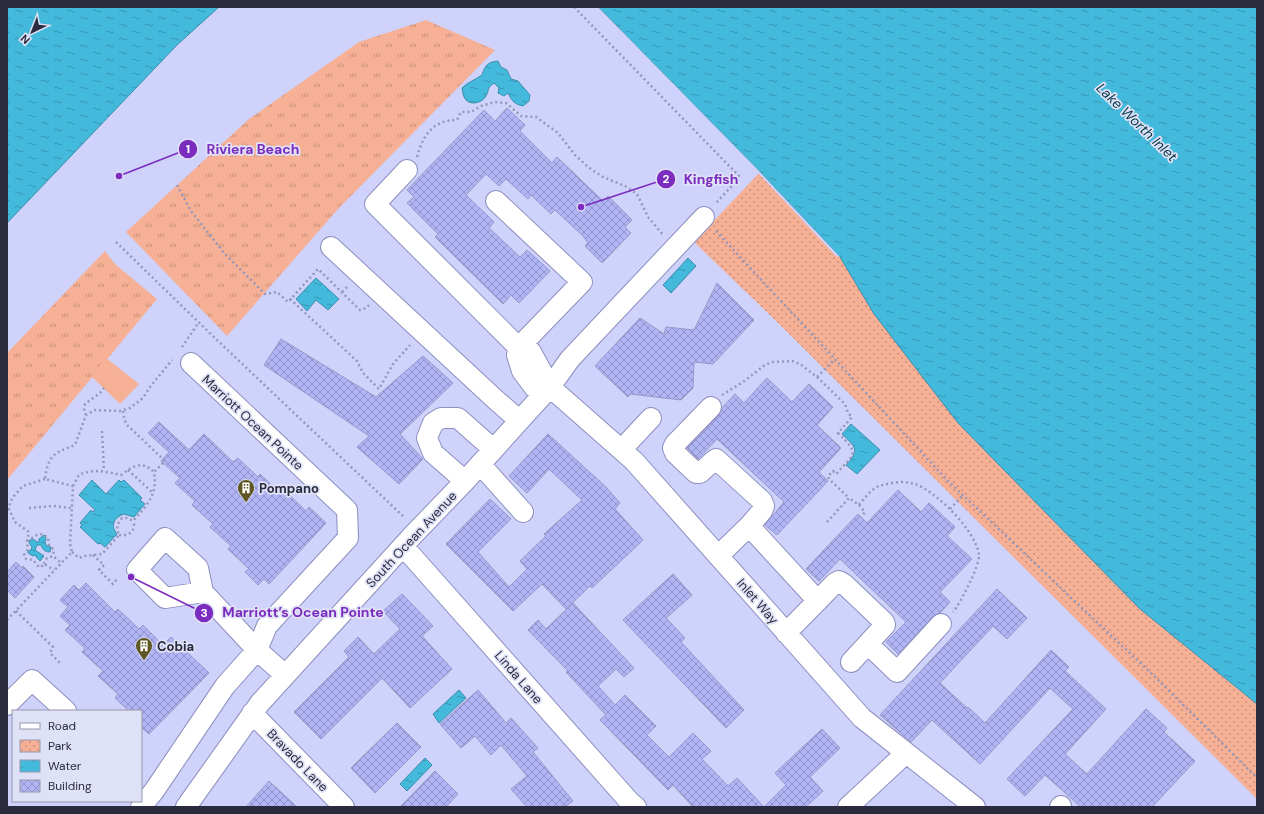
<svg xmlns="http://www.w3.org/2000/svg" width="1264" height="814" font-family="'DM Sans',sans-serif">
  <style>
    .grass { fill: url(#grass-tufts) }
    .park { fill: url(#park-dots) }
    .pitch { fill: #f6b096 }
    .water { fill: url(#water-ripples); stroke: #3c8ead }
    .pier { fill: #cfd2fb }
    .building { fill: url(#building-cross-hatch); stroke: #9598c8 }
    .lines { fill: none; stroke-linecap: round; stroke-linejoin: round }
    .minor-casing { stroke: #8c8fbf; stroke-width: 22 }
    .path { stroke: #9497b8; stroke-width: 2.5; stroke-dasharray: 2 3; stroke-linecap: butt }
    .minor { stroke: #fff; stroke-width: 20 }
    .labels { text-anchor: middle; stroke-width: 3.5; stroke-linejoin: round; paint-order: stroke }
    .street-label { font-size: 13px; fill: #2a2b3e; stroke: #dfe1f6 }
    .poi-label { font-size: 13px; font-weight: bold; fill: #2a2b3e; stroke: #dfe1f6; text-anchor: start }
    .water-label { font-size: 14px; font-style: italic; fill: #003644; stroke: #dfe1f6 }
    .leader { fill: none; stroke: #7b2cbf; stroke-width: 1.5 }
    .callout-dot { fill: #7b2cbf; stroke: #dfe1f6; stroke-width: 1.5 }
    .mark-label { font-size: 12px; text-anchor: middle; font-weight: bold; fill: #fff }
    .callout-label { font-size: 14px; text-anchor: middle; font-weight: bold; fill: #7b2cbf; stroke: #dfe1f6; stroke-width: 3.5; stroke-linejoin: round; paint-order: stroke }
  </style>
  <defs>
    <pattern id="grass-tufts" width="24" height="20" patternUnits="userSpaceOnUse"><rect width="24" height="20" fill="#f6b096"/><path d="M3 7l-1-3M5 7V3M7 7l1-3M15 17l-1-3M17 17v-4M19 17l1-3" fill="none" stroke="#c78f7c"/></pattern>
    <pattern id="park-dots" width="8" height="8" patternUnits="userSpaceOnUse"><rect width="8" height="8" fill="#f6b096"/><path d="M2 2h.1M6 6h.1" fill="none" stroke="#c78f7c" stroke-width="1.8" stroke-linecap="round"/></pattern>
    <pattern id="water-ripples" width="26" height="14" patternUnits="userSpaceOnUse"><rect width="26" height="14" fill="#43b9dc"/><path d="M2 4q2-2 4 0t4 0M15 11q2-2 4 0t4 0" fill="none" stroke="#3897b4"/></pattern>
    <pattern id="building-cross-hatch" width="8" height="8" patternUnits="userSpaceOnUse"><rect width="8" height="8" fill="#b1b5f5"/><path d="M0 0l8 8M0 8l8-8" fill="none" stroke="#9093c8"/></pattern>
  </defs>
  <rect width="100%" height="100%" fill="#cfd2fb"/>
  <path class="grass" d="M426 20 495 50 338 209 227 336 126 232 249 119 359 42Z
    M105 251 115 264 157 299 7 480V353Z"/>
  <path class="park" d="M760 172 840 257 874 314 1140 609 1257 704V799L772 317 694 242Z"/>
  <path class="pitch" d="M106 358 139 384 120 404 91 376Z"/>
  <path class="water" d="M7 7H219L177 45 7 223Z
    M598 7H1257V704L1140 609 958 423 874 314 840 257 760 172Z
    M498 61 501 67 507 70 511 79 518 81 530 95 529 101 523 106C514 104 512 101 508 93L504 96 498 93 499 88 494 83C486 89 490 89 486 96 483 102 472 106 466 100 463 97 463 92 462 88 468 82 475 80 482 75 485 65 488 62 498 61Z
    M688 258 696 266 671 293 663 285Z
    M316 278 339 299 328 310 316 300 307 311 296 299Z
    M851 424 880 450 857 474 846 465C860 450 856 447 842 434Z
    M92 480 106 494 119 480 121 482 124 480 142 498 140 500 145 504 134 517 124 514C114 517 110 526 117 534L105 547 100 543 98 544 80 527 82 525 80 523 91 510 93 512 95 510 79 495Z
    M44 535 46 537 45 543 47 546 51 547 50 552C45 552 43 550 41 545H37L35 550 44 556 40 561 37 558 35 555 33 556 28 553V551L31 550 32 547 29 543 30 540 33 539 37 542H39V539Z
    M459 690 466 698 439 723 433 714Z
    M425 758 432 765 407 791 400 784Z"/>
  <path class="pier" d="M596 7H598L760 172 840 257 836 256 758 173Z"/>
  <path class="building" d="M507 108 525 125 520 131 552 163 557 157 603 201 608 196 632 220 625 227 631 233 602 263 585 246 588 243 583 236 555 210 551 214 531 195 528 199 506 179 499 186 486 174 466 195 494 222 489 228 520 257 527 250 550 271 519 303 511 295 503 304 435 237 438 234 407 203 414 197 407 190 484 110 495 121Z
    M717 283 754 320 713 364 694 362 693 388 681 400 630 394 628 397 595 366 640 318 664 334 666 327 694 330Z
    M281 339 376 397 423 356 453 383 400 434 423 459 399 484 357 447 369 436 264 365Z
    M767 378 792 402 809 384 833 407 817 425 841 448 819 472 828 481 777 535 765 525 784 502 717 439 698 459 687 448 719 415 722 408 735 394 744 403Z
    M159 422 189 450 204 434 233 462 238 458 258 477 260 474 280 493 283 489 306 511 309 507 326 523 269 584 264 579 258 585 245 572 249 569 228 549 231 546 210 527 213 524 192 505 195 501 175 483 180 478 161 461 169 452 148 433Z
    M548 434 606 487 620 503 615 509 643 540 592 588 590 586 566 609 542 584 513 611 446 544 490 499 511 519 478 552 509 587 527 569 520 561 546 536 544 534 582 500 549 469 527 493 509 476Z
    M898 490 921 512 929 503 955 527 947 536 972 559 940 592 950 602 940 613 933 616 898 654 886 642 906 622 840 559 819 581 806 569 858 514 867 523Z
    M16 562 22 568 23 566 34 577 15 598 7 590V572Z
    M673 574 692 595 666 618 685 638 681 642 744 710 726 728 623 620Z
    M86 583 115 612 118 609 139 629 143 625 163 645 171 637 209 673 149 734 141 727V711H129L115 698 118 694 98 676 103 671 82 652 85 648 65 630 70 625 60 616 68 607 60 600 74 585 79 590Z
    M997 589 1027 618 1007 639 993 626 940 683 967 708 968 707 985 723 1051 650 1069 667 1065 671 1106 709 1065 754 1087 774 1146 709 1167 728 1164 732 1195 761 1152 807H1081L1045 775 1025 796 1007 779 1073 709 1050 688 980 764 932 720 911 742 880 715Z
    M402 594 433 626 422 636 452 669 410 708 382 678 321 739 294 712 349 657 344 651 358 637 374 654 400 629 383 611Z
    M573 603 634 668 624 677 616 669 598 686 615 705 625 695 656 726 647 735 669 757 693 733 711 751 702 759 728 786 737 778 764 807 786 785 775 773 822 729 840 748 810 777 823 791 806 807H693L673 785 668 790 600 720 606 715 566 672 568 671 528 630 538 620 546 629Z
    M478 690 506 723 511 718 538 748 533 752 573 801 565 807H527L511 789 527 776 501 745 491 755 475 736 461 748 440 724Z
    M397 723 421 747 375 793 351 768Z
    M435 771 458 794 446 807H400Z
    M269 781 297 807H246Z"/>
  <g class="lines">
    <defs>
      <path id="minor" d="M407 170 375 204 514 343 522 344 531 352 550 387 634 461 862 718 975 807
        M496 201 582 282 522 344 517 355 522 371 534 387H550
        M331 247 497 401 519 420
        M711 407 675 444 673 448 675 453 696 473H700L712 462 716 459 762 501 764 506 762 511 749 526 818 601
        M622 449 651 418
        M480 464 523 512
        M465 481 433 453 427 438 433 423 441 418H458L493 449
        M403 546 629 801 636 807
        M718 556 749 526
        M203 592 165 598 137 570 165 538 198 568 203 592 257 650 285 675
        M786 633 835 583 839 581 844 584 884 622 885 625 851 662
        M868 644 897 672 941 624
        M7 705 32 680 66 711
        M252 713 344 807
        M141 807 154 791 225 686 257 650 267 626 348 538 347 510 191 363
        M186 807 260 703 413 535 465 481 550 387 570 359 704 217
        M848 807 906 753
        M1060 807 1061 806"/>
    </defs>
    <use href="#minor" class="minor-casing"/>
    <path class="path" d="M574 7 740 177 716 203
      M417 157C423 135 433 120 457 120L461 112H471L481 106 495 102 506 103 521 116 536 117 558 133 575 155 588 167 603 177 625 186 637 194 648 217 663 235
      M177 185 191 211 224 253 265 294 277 292 288 302 318 269 360 310 366 308 369 305
      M716 231 947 480 1156 678 1257 778
      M116 242 218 341 405 518
      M342 292 348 286
      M290 299 357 361 363 373 379 389 393 364 410 345
      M182 347 199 322
      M817 377 845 404 848 413 852 417 838 433C860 454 855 453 836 474L833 471 828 476 829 479 849 498
      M722 395 743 382 765 365 773 362 792 361 800 364 817 377 835 359
      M86 415 84 411 85 404 100 393 104 388
      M102 431 104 471
      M128 470 153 493
      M45 479 23 486 13 497 10 503 9 509 15 522 29 532 27 541 28 549 24 555 26 559 33 560 39 567H41L44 564 54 570
      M73 486 79 475C93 468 107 472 121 475 133 466 142 460 154 472
      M859 505 865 512 861 517
      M29 508 53 506 72 508
      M950 509 962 496
      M827 522 849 498 859 505C864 499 871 489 879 486 890 483 903 480 915 484 937 492 976 531 979 555 980 565 960 604 953 612
      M119 535C128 536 134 533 134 524L133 521
      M27 541 37 535 43 534 48 538 49 545 54 550 53 556
      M72 552 79 558 84 556 102 554 119 535C116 528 117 524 122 518H127L133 521C147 505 158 495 154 472L165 461 126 424 124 417 123 410
      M93 555 104 565 99 570 113 584 117 579
      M44 564 47 558 53 556 61 563
      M16 611 53 647 50 653 60 663 58 664
      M7 620 72 552 70 544 73 486 45 479C48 455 54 453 75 445L86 415 95 410 120 411 130 408 143 398 150 387 172 360"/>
    <use href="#minor" class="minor"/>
  </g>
  <defs>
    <symbol id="building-pin" viewBox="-11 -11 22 30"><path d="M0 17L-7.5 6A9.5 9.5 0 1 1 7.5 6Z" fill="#5e5723" stroke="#dfe1f6"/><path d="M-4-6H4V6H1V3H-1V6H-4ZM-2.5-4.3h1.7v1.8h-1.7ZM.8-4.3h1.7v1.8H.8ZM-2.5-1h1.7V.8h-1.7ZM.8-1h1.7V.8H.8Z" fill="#fff"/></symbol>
  </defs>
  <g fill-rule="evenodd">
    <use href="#building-pin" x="236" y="478" width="20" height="27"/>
    <use href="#building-pin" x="134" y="636" width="20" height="27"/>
  </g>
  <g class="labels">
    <g class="street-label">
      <text transform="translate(253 422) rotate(43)" y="5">Marriott Ocean Pointe</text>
      <text transform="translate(411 539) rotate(-47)" y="5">South Ocean Avenue</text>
      <text transform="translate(758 601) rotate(49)" y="5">Inlet Way</text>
      <text transform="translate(519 677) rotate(49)" y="5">Linda Lane</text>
      <text transform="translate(298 760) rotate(46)" y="5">Bravado Lane</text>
    </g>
    <g class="poi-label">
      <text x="259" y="493">Pompano</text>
      <text x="157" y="651">Cobia</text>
    </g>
    <g class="water-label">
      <text transform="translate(1137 122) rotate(44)" y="5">Lake Worth Inlet</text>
    </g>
  </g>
  <path class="leader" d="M119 176L188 149M581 207L666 179M131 577L204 613"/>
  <g class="callout-dot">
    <circle cx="119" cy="176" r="4"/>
    <circle cx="581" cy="207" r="4"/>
    <circle cx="131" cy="577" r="4"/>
    <circle cx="188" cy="149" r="10"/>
    <circle cx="666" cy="179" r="10"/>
    <circle cx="204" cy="613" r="10"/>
  </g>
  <g class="mark-label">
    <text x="188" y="153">1</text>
    <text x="666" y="183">2</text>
    <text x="204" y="617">3</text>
  </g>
  <g class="callout-label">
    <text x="253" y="154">Riviera Beach</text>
    <text x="711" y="184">Kingfish</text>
    <text x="303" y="617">Marriott’s Ocean Pointe</text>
  </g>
  <rect width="1264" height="814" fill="none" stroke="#2a2b3e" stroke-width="16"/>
  <rect x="12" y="710" width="130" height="92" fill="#dfe1f6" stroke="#9798ac"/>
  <rect x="20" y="723" width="20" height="6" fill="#ffffff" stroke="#9798ac"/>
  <text x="48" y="730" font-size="12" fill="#2a2b3e">Road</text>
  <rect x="20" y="740" width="20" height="12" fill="url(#park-dots)" stroke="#9798ac"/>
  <text x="48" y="750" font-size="12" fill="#2a2b3e">Park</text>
  <rect x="20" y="760" width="20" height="12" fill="url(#water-ripples)" stroke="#9798ac"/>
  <text x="48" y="770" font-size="12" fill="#2a2b3e">Water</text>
  <rect x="20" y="780" width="20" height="12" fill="url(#building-cross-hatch)" stroke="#9798ac"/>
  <text x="48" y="790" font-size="12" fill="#2a2b3e">Building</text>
  <g transform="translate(32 32) rotate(223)" stroke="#dfe1f6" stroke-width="3" paint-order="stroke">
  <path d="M0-3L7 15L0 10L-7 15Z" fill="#2a2b3e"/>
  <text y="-6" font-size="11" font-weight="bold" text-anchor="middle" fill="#2a2b3e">N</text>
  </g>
</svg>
